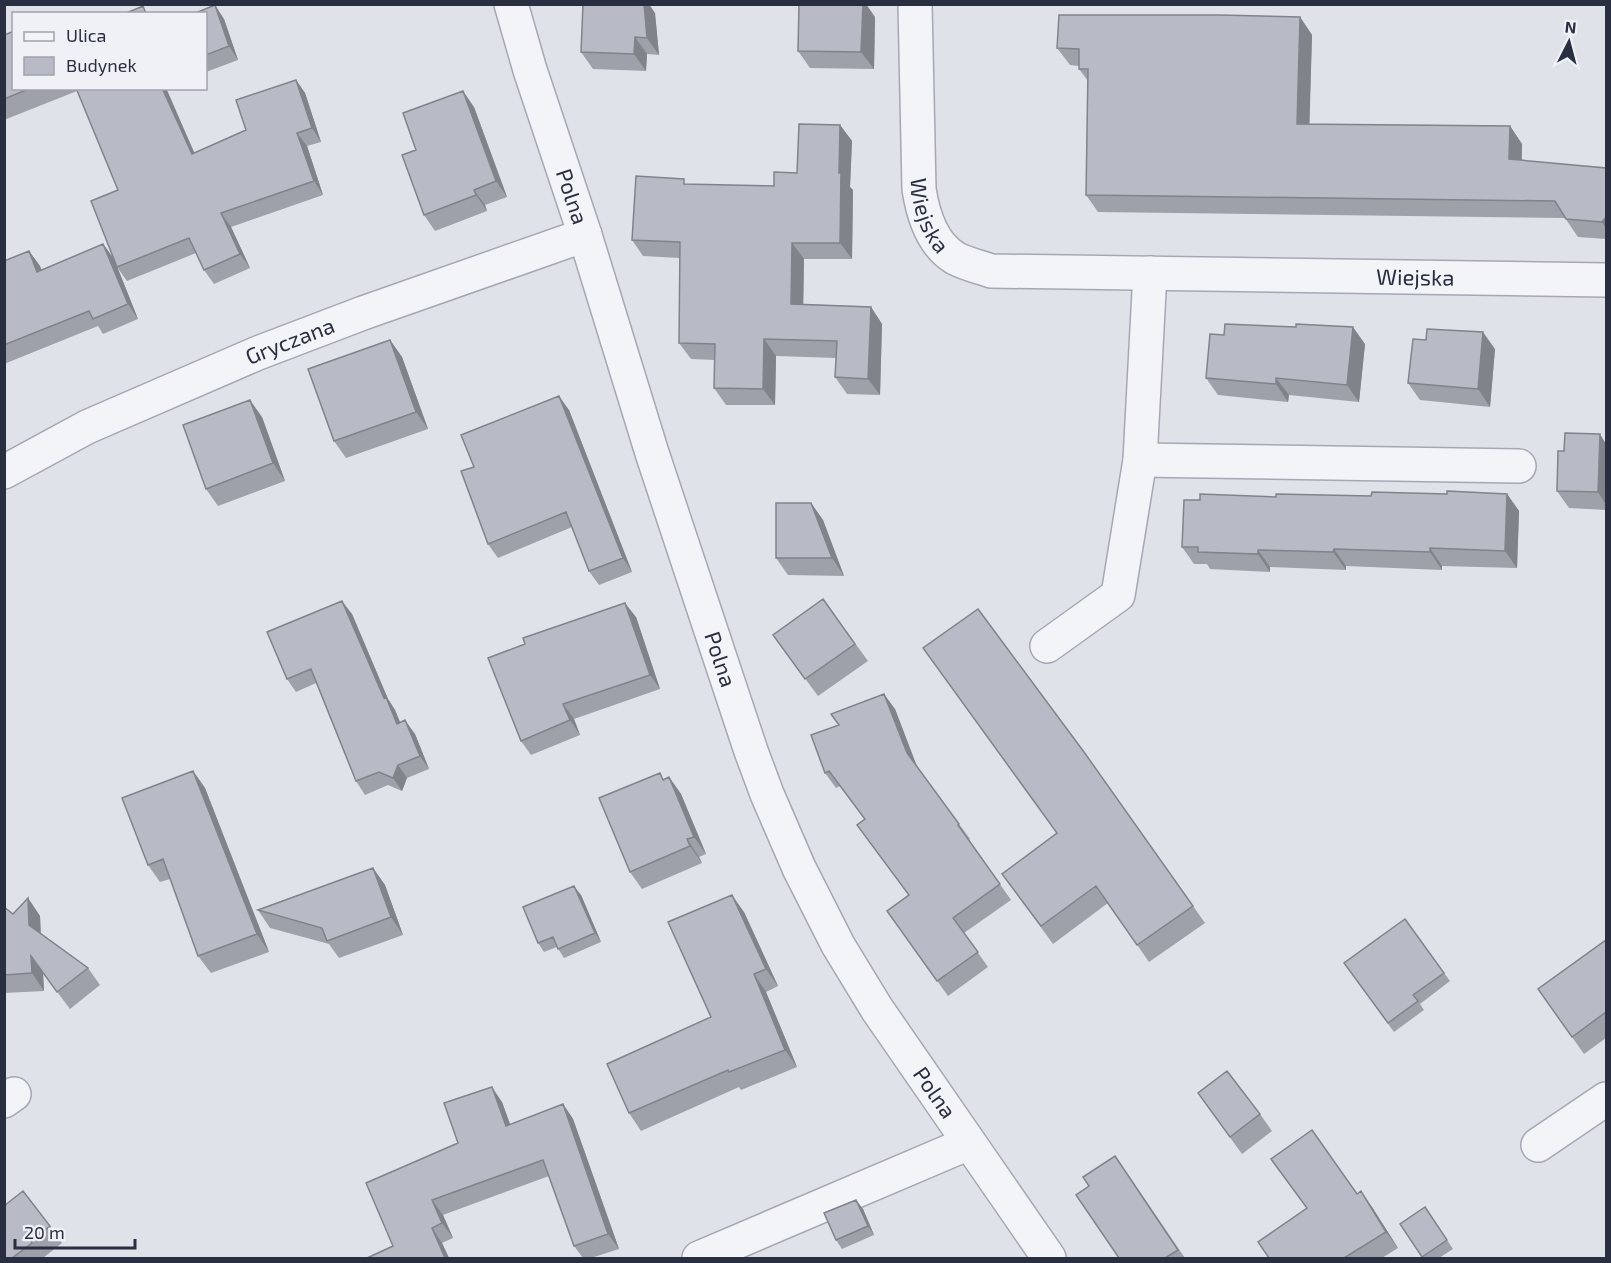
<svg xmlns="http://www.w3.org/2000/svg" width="1611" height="1263" font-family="'Exo 2',sans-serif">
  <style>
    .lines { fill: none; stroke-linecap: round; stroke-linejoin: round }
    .minor-casing { stroke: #a5a8b3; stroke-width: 36 }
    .minor { stroke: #f3f4f7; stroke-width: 33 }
    .wall { fill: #9ea1a9 }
    .shaded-wall { fill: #81838a }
    .building { fill: #b8bbc5; stroke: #81838a; stroke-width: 1.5 }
    .labels { text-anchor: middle; stroke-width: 6; stroke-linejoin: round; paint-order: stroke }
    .street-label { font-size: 22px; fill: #292e40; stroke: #f0f1f6 }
  </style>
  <rect width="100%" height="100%" fill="#e0e2e9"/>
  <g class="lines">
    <defs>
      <g id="minor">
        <path id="s1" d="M511 4 530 70 585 235 652 453 751 751 767 794 799 868 838 945 877 1009 1049 1258"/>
        <path id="s2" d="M915 4 919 189C923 215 932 244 955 258 966 264 980 267 991 271L1606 280"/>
        <path d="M1140 460 1519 466"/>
        <path id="s3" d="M4 472 87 427 258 353 363 313 585 235"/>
        <path d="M1047 646 1118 595 1140 460 1150 273"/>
        <path d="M4 1101 14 1094"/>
        <path d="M1538 1145 1606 1099"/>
        <path d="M699 1258 969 1143"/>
      </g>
    </defs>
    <use href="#minor" class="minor-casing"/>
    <use href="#minor" class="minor"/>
  </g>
  <path class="wall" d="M655 13 659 55 647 54 646 71 593 69 581 52Z
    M206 14 224 19 238 60 206 72Z
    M875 17 874 69 810 68 798 51Z
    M1300 17 1312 35 1309 124 1510 126 1522 144V161L1606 168V239L1578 237 1565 218 1098 212 1086 195 1088 81 1079 69V66L1070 65 1057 48Z
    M4 35 14 88H166L194 153 246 130 296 80 305 93 321 142 307 146 323 195 231 227 250 268 214 284 204 270 196 253 127 281 117 267 118 190 77 91 4 120Z
    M474 107 507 197 485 205 487 211 435 231 424 215 416 150Z
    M840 125 852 141 850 187 853 190 852 259H804L803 304 871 307 882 324 880 395 847 394 835 377 836 358 776 356 775 405H726L714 388 715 360 691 359 679 343 680 258 643 256 632 240 688 184 774 186 797 173Z
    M103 244 114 259 138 319 103 334 98 326 4 364V261L29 251 40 266 41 270Z
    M1224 335 1365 344 1359 402 1289 395 1288 402 1218 395 1206 378Z
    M390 340 402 357 428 429 346 458 334 441Z
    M1495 349 1490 407 1420 400 1408 383Z
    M569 410 632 572 599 585 589 571 572 527 498 558 488 544 474 467Z
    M262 417 285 481 218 506 206 489Z
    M1606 444V510L1569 508 1557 491 1564 451Z
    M1447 494H1507L1519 511 1517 568 1442 566V570L1346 566V570L1270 567V572L1210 569 1207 564H1194L1182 547 1200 500Z
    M811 503 823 520 844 576 788 575 776 558Z
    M823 599 868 661 818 696 773 635Z
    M352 614 388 699 395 710 400 722 415 734 429 769 407 778 402 791 388 785 365 795 356 781 316 683 296 692 287 679Z
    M636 617 660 689 574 719 580 735 531 755 521 741Z
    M895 709 917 767 959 824 970 839 969 840 1011 900 964 933 988 967 948 996 887 911 908 895 864 819 840 786 836 788 825 773Z
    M1084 752 1205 923 1149 962 1108 903 1053 944 1002 874 1057 833Z
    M193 771 205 788 269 952 211 973 198 956 170 879 160 882 148 865Z
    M669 777 681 794 706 854 699 857 702 863 642 889 630 872 664 779Z
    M373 868 385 885 403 935 339 958 329 944 270 928 258 910Z
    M581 895 601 942 564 958 557 947 544 952 538 943Z
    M28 898 40 916 41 934 88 968 100 985 70 1009 43 973 44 991 4 993V907L13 914Z
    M744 912 778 986 766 992 797 1067 741 1090 739 1087 641 1131 629 1113 711 1017Z
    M1405 919 1450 981 1420 1004 1424 1010 1394 1032 1344 963Z
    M1606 940V1038L1584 1054 1538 989Z
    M1198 1093 1260 1114 1272 1131 1242 1154Z
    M502 1102 510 1124 563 1104 573 1119 619 1249 591 1258H583L574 1246 549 1176 443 1215 453 1238 442 1243 449 1258H367L393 1246 458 1143Z
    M1127 1173 1185 1258H1119Z
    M1357 1194 1372 1207 1398 1248 1382 1258H1269Z
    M856 1200 863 1209 874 1235 842 1249 836 1240Z
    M1425 1207 1453 1249 1439 1258H1423L1400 1224Z
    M50 1226 62 1243 43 1258H4Z"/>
  <path class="shaded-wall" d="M644 4H649L655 13 659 55 647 38Z
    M863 4H866L875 17 874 69 861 52Z
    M215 5 224 19 238 60 229 46Z
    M1300 17 1312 35 1309 141 1297 124Z
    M635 37 647 54 646 71 634 54Z
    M296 80 305 93 321 142 312 128Z
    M162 88H166L201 168 192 154Z
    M463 91 474 107 507 197 496 181Z
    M840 125 852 141 850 187 853 190 852 259 840 243 839 173Z
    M1510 126 1522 144 1521 177 1509 159Z
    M297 133 307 146 323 195 314 181Z
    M474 190 485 205 487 211 476 195Z
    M221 213 231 227 250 268 240 254Z
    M1606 217V229L1602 222Z
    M792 243 804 259 803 321 791 304Z
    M103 244 114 259 138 319 128 304Z
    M29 251 40 266 48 287 37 272Z
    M871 307 882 324 880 395 868 379Z
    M1353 327 1365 344 1359 402 1347 385Z
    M1483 332 1495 349 1490 407 1478 389Z
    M764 339 776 356 775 405 763 389Z
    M390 340 402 357 428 429 416 412Z
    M1276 378 1289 395 1288 402 1276 384Z
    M559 396 569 410 632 572 623 558Z
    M250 400 262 417 285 481 273 463Z
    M1600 434 1606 444V505L1598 492Z
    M1507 494 1519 511 1517 568 1505 551Z
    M811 503 823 520 844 576 832 558Z
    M1430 548 1442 566V570L1430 552Z
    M1334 549 1346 566V570L1333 552Z
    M1258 550 1270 567V572L1258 554Z
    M342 601 352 614 388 699 395 710 406 737 397 724 384 698Z
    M625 603 636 617 660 689 650 675Z
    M884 694 895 709 918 769 907 753Z
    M563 704 574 719 580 735 570 720Z
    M405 720 415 734 429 769 420 756Z
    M398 765 407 778 402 791 393 778Z
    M193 771 205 788 269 952 257 934Z
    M669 777 681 794 706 854 694 837Z
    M687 839 699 857 702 863 690 846Z
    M373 868 385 885 403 935 391 917Z
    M574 886 581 895 601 942 595 933Z
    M732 895 744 912 778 986 766 969Z
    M28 898 40 916 41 943 29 925Z
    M31 956 43 973 44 991 32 973Z
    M754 974 766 992 797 1067 785 1050Z
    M492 1087 502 1102 516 1141 506 1126Z
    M563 1104 573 1119 619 1249 608 1234Z
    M1361 1191 1372 1207 1398 1248 1386 1232Z
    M432 1200 443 1215 453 1238 442 1223Z
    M856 1200 863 1209 874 1235 868 1226Z
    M432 1228 442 1243 449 1258H445Z"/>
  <path class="building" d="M583 4H644L647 38 635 37 634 54 581 52Z
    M799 4H863L861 52 798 51Z
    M215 5 229 46 206 55V14H193Z
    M143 6 146 14H124Z
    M1059 15H1219L1300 17 1297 124 1510 126 1509 159 1606 168V217L1602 222 1566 219 1555 201 1086 195 1088 69H1079V49L1057 48Z
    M14 31V88H31L4 99V35Z
    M296 80 312 128 297 133 314 181 221 213 240 254 204 270 189 238 117 267 91 201 118 190 76 88H162L192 154 246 130 236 100Z
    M463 91 496 181 474 190 476 195 424 215 402 155 416 150 403 113Z
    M799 124 840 125 839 173H841L840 243H792L791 304 871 307 868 379 835 377 837 341 764 339 763 389 714 388 715 344 679 343 680 242 632 240 636 176 684 179V184L774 186V172L797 173Z
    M103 244 128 304 93 319 89 311 4 345V261L29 251 37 272Z
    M1225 324 1296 327V324L1353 327 1347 385 1276 378V384L1206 378 1210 334 1224 335Z
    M1427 329 1483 332 1478 389 1408 383 1413 339 1426 340Z
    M390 340 416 412 334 441 308 369Z
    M559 396 623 558 589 571 566 512 488 544 461 471 474 467 461 435Z
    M250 400 273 463 206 489 183 425Z
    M1565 433 1600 434 1598 492 1557 491 1558 451H1564Z
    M1447 491 1507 494 1505 551 1430 548V552L1334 549 1333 552 1258 550V554L1198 552V547H1182L1184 500H1200V494L1276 497V494L1371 496 1372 492 1447 494Z
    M776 503H811L832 558H776Z
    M823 599 855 644 805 679 773 635Z
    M342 601 384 698 386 697 397 724 405 720 420 756 398 765 393 778 379 772 356 781 311 669 287 679 267 632Z
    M625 603 650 675 563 704 570 720 521 741 488 658 525 644 523 638Z
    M978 609 1084 752 1193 906 1137 945 1096 886 1041 926 1002 874 1057 833 923 648Z
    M884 694 907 753 959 824 958 825 1000 884 953 918 978 952 937 981 887 911 909 895 857 825 865 819 829 771 825 773 811 735 839 725 831 714Z
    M193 771 257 934 198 956 163 859 148 865 122 798Z
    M660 773 663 780 669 777 694 837 687 839 690 846 630 872 599 798Z
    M373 868 391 917 327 941 322 928 258 910Z
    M574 886 595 933 558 949 553 937 538 943 523 907Z
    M732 895 766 969 754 974 785 1050 729 1072 728 1070 629 1113 607 1064 711 1017 668 922Z
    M28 898 29 925 88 968 57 992 31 956 32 973 4 975V907L13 914Z
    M1405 919 1444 973 1413 995 1418 1001 1388 1023 1344 963Z
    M1606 940V1012L1572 1037 1538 989Z
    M1227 1071 1260 1114 1230 1137 1198 1093Z
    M492 1087 506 1126 563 1104 608 1234 574 1246 543 1160 432 1200 442 1223 432 1228 445 1258H367L393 1246 366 1183 458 1143 444 1103Z
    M1312 1130 1357 1194 1361 1191 1386 1232 1344 1258H1269L1258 1242 1307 1208 1271 1159Z
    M1115 1156 1178 1250 1165 1258H1119L1076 1195 1089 1186 1083 1177Z
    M23 1191 50 1226 31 1241 32 1243 12 1258H4V1206Z
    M856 1200 868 1226 836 1240 824 1213Z
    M1425 1207 1447 1240 1422 1257 1400 1224Z"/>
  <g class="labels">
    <g class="street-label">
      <text dy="8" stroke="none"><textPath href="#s1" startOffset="202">Polna</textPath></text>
      <text dy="8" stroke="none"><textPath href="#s2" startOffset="213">Wiejska</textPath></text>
      <text dy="8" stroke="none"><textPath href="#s2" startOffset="728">Wiejska</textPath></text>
      <text dy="8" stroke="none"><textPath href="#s3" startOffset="315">Gryczana</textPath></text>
      <text dy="8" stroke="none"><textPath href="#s1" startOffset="688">Polna</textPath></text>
      <text dy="8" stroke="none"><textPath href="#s1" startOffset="1174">Polna</textPath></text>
    </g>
  </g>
  <rect width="1611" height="1263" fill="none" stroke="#292e40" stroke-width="12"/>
  <rect x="12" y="12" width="195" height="78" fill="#f0f1f6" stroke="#a0a3ad" stroke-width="1.5"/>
  <rect x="24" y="32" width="30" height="9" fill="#f3f4f7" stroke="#a0a3ad" stroke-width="1.5"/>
  <text x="66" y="42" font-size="18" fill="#292e40">Ulica</text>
  <rect x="24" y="57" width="30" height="18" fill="#b8bbc5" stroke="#a0a3ad" stroke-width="1.5"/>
  <text x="66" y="72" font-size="18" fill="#292e40">Budynek</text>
  <g transform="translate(1569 42) rotate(6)" stroke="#f0f1f6" stroke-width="4.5" paint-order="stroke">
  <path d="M0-4.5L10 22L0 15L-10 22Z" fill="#292e40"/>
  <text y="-9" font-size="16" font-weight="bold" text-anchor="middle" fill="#292e40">N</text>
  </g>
  <path d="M15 1239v9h120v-9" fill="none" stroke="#292e40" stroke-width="3"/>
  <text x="24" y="1239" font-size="18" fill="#292e40" stroke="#f0f1f6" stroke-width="4.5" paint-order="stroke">20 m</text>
</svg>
